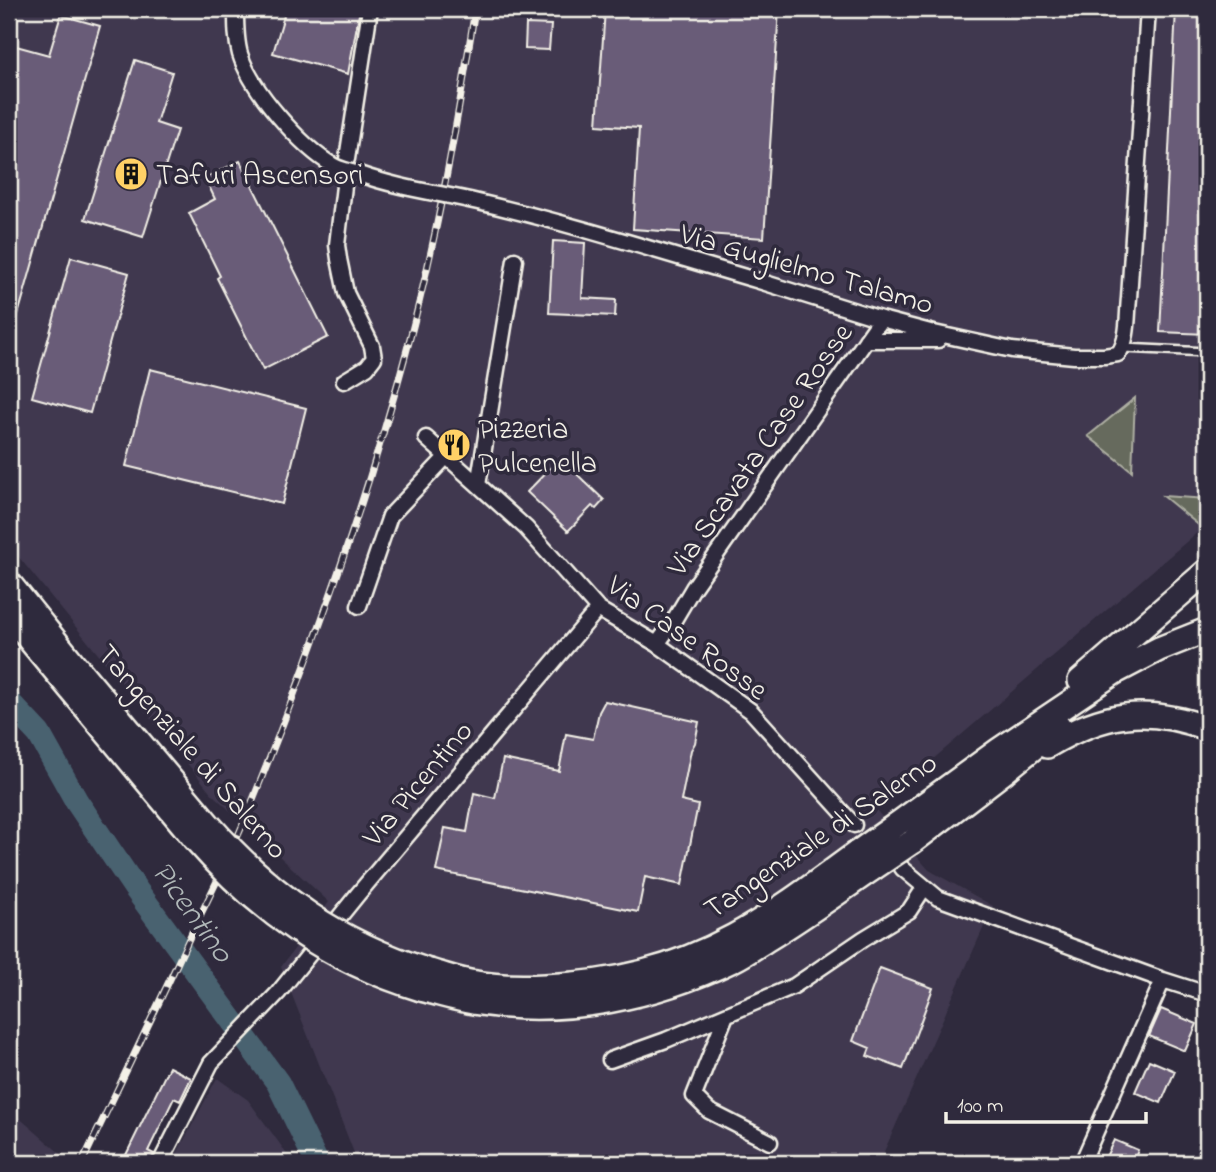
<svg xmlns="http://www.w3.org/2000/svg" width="1216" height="1172" font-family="'Indie Flower',sans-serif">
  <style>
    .built { fill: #40394f }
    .green { fill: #666b5d; stroke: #adaea2; stroke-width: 2 }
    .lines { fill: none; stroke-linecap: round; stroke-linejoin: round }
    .river { stroke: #496270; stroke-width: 24 }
    .building { fill: #695c78; stroke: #f4f1e8; stroke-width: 2 }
    .service-casing { stroke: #f4f1e8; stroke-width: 12 }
    .minor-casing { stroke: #f4f1e8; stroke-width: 19 }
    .trunk-casing { stroke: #f4f1e8; stroke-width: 28 }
    .service { stroke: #2f2a3d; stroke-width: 7 }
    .minor { stroke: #2f2a3d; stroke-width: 14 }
    .trunk { stroke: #2f2a3d; stroke-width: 23 }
    .rail-casing { stroke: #f4f1e8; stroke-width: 7 }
    .rail { stroke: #2f2a3d; stroke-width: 4.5; stroke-dasharray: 13; stroke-linecap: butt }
    .minor-bridge-casing { stroke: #f4f1e8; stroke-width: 19; stroke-linecap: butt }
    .trunk-bridge-casing { stroke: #f4f1e8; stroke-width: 28; stroke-linecap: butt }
    .minor-bridge { stroke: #2f2a3d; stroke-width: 14 }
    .trunk-bridge { stroke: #2f2a3d; stroke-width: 23 }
    .labels { text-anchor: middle; stroke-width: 7; stroke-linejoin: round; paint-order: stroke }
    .poi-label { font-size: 30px; fill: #f4f1e8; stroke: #2f2a3d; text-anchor: start }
    .street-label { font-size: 30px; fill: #f4f1e8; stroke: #2f2a3d }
    .water-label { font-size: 32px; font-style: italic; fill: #b0b8b8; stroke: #2f2a3d }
  </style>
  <rect width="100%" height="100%" fill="#2f2a3d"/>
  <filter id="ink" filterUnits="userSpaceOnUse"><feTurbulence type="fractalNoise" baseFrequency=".0143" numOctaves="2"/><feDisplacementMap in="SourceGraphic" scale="14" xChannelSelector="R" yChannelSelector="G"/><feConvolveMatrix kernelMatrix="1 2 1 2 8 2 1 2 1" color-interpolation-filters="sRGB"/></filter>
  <g filter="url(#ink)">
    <path class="built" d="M9 9H1207V524L875 809 929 870 993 906 879 1163H358L281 967 329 902 213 795 9 545Z
      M217 1078 248 1100 282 1147 292 1163H172Z
      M9 1109 69 1161 68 1163H9Z"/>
    <path class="green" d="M1135 398 1132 471 1088 436Z
      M1163 496 1207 499V524L1201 527Z"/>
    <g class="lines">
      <path class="river" d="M9 702 39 734 77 802 135 888 278 1083 317 1163"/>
    </g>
    <path class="building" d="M286 9H360L348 74 273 53Z
      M605 9H779L764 238 633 229 639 128 597 125Z
      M1176 9H1207V334L1160 332Z
      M61 15 100 26 12 336 9 335V44L49 55Z
      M526 24 551 25 549 50 525 49Z
      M135 60 172 72 156 123 177 130 143 237 85 219Z
      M240 161 328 337 263 370 217 278 220 276 189 213 215 199 205 178Z
      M553 241 585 243 582 298 616 300 615 316 549 313Z
      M71 257 129 273 90 413 32 397Z
      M150 369 306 408 282 504 126 466Z
      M560 458 604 500 596 509 592 506 568 531 527 492Z
      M605 701 699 722 695 743 691 750 681 801 698 805 682 885 645 877 638 912 436 871 445 828 467 832 474 793 495 798 503 759 559 771 566 734 593 739 599 712Z
      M880 968 933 988 903 1069 867 1056 870 1048 853 1041Z
      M1161 1009 1197 1024 1185 1051 1149 1036Z
      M1149 1060 1175 1071 1161 1103 1135 1092Z
      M169 1067 191 1078 180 1101 174 1098 148 1151 154 1154 150 1163H133L124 1159Z
      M1114 1140 1138 1150 1133 1163H1103Z"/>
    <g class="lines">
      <defs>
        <path id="service" d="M1123 348 1207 352"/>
        <path id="minor" d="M347 159 370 9
          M759 281 881 319 934 333 1012 350 1074 356H1104L1118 354C1129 340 1127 316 1129 298L1148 9
          M866 340H938
          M344 381 367 367 374 358 372 346 346 293 339 259 337 245 344 186
          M426 438 526 528 598 609 657 644 751 711 854 825
          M478 485 515 260
          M359 606 390 516 447 456
          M657 644 671 625 693 588 881 319
          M902 868 938 898 1163 980 1207 994
          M726 1015 694 1096 709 1111 770 1142
          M610 1060 666 1040 794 986 863 939 909 911 924 888
          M160 1163 211 1063 278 993 358 894 598 609
          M1082 1163 1163 980"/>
        <path id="trunk" d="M9 583 74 664 209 825
          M9 615 194 838
          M1080 681 1207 571
          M1047 746C1104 712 1145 706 1207 728
          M896 825 999 750 1115 672 1159 649 1207 630
          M912 842 1005 771 1059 727
          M429 971C445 975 460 981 476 983 498 987 523 987 545 986 615 983 673 969 734 936 778 912 818 881 858 852
          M421 989C440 994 459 1000 479 1003 566 1016 654 998 733 960 745 954 755 947 766 940 802 918 837 893 872 869"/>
      </defs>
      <use href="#service" class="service-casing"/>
      <use href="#minor" class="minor-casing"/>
      <use href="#trunk" class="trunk-casing"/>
      <use href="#service" class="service"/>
      <use href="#minor" class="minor"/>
      <use href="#trunk" class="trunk"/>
      <defs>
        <path id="rail" d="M82 1163C119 1086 157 1008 193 930 210 895 228 860 243 824 306 670 363 513 406 353 437 240 457 124 475 9"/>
      </defs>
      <use href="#rail" class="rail-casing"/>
      <use href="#rail" class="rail"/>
      <defs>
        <path id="minor-bridge" d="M236 12C236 26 236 40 240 54 251 90 301 147 334 166 342 170 351 172 359 174 398 188 439 193 478 202 573 224 666 254 759 281"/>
        <path id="trunk-bridge" d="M209 825C273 897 338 942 429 971
          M194 838C257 910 328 961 421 989
          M858 852 896 825
          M872 869 912 842"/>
      </defs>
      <use href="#minor-bridge" class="minor-bridge-casing"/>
      <use href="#trunk-bridge" class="trunk-bridge-casing"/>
      <use href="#minor-bridge" class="minor-bridge"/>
      <use href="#trunk-bridge" class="trunk-bridge"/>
    </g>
  </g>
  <defs>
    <symbol id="building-disc" viewBox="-11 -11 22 22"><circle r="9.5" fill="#ffd166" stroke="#2f2a3d"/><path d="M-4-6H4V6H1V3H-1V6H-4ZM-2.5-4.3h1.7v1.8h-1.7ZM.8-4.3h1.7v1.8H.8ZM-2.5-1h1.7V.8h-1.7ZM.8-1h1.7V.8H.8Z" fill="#111"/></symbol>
    <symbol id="restaurant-disc" viewBox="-11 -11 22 22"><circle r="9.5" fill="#ffd166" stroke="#2f2a3d"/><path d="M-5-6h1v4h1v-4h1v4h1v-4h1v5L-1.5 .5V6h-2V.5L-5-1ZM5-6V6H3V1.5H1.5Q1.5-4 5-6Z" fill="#111"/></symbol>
  </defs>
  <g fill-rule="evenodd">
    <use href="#building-disc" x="112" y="155" width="38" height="38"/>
    <use href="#restaurant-disc" x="435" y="426" width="38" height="38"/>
  </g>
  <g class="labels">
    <g class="poi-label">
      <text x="156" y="184">Tafuri Ascensori</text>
      <text x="478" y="438">Pizzeria<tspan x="478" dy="34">Pulcenella</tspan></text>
    </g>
    <g class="street-label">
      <text transform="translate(807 268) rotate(16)" y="10">Via Guglielmo Talamo</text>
      <text transform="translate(759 449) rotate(-55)" y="10">Via Scavata Case Rosse</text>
      <text transform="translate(688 637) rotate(36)" y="10">Via Case Rosse</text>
      <text transform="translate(193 751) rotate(49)" y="10">Tangenziale di Salerno</text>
      <text transform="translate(417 783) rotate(-50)" y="10">Via Picentino</text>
      <text transform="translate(820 835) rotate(-34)" y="10">Tangenziale di Salerno</text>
    </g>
    <g class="water-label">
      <text transform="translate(194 911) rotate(54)" y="11">Picentino</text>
    </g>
  </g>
  <rect width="1216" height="1172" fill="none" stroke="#2f2a3d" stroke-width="35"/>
  <rect x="18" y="18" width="1181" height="1137" fill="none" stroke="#f4f1e8" stroke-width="2.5" filter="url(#ink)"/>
  <path d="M946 1112v10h200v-10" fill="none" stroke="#f4f1e8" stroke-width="3.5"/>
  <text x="957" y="1112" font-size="21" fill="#f4f1e8" stroke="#2f2a3d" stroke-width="5" paint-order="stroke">100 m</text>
</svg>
